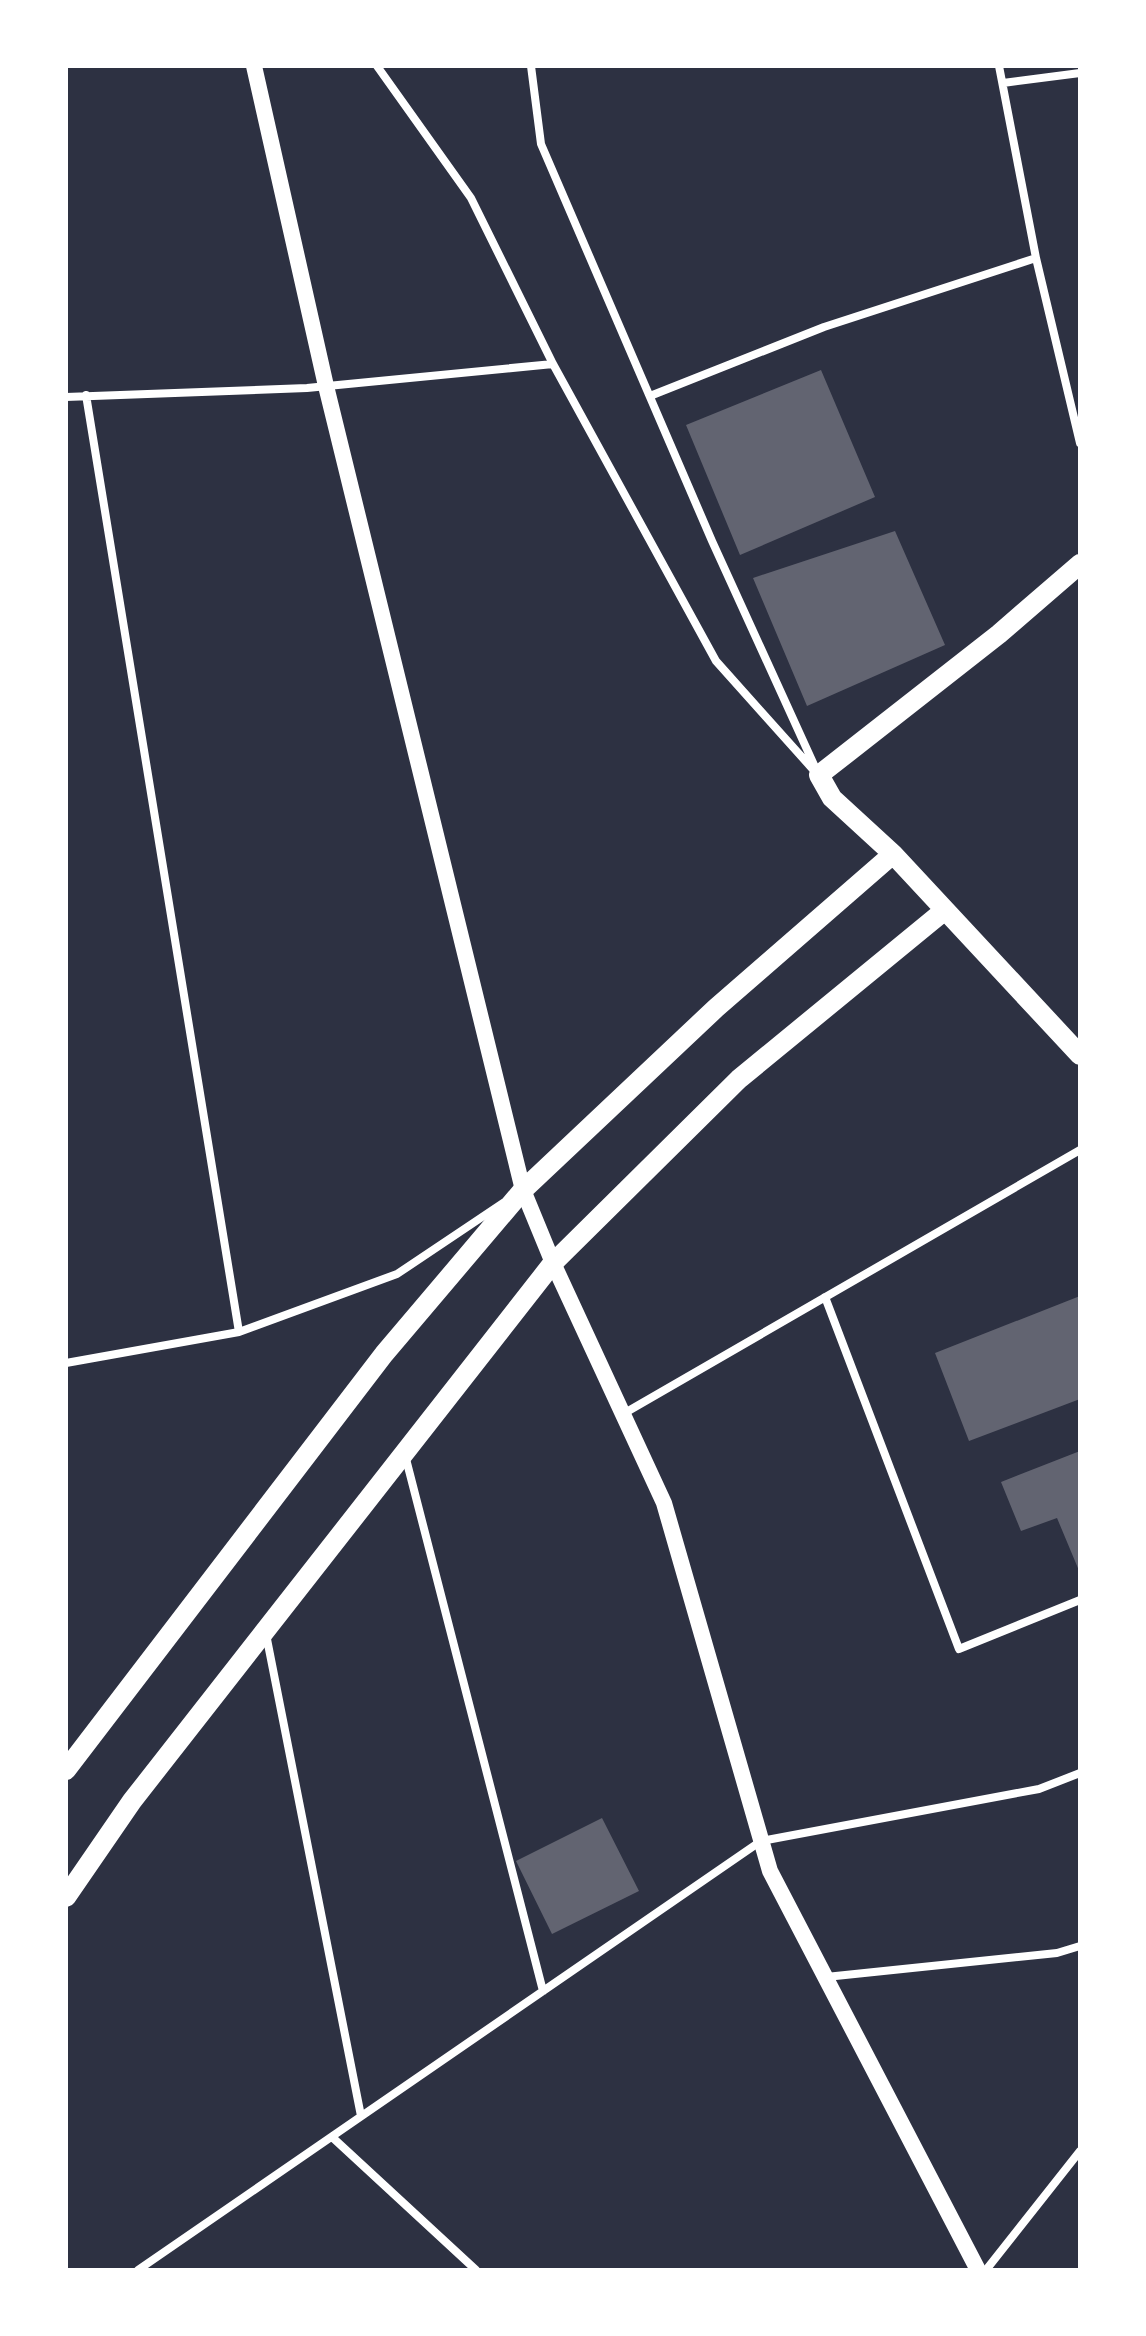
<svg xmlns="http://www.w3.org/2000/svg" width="1146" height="2336" font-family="Poppins,sans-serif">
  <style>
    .building { fill: #626471 }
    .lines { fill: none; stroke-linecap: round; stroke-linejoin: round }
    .minor { stroke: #fff; stroke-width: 8 }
    .secondary { stroke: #fff; stroke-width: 16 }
    .primary { stroke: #fff; stroke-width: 20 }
  </style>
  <rect width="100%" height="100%" fill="#2d3142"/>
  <path class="building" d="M821 370 875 497 740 555 686 425Z
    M895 531 945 645 807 706 753 578Z
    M1080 1296V1399L969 1441 935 1353Z
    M1080 1451V1573L1057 1518 1021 1531 1001 1482Z
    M602 1818 639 1891 552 1934 516 1861Z"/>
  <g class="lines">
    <path class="minor" d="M377 66 471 198 553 364 716 661 818 775
      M531 66 541 144 712 541 815 767
      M999 66 1036 258 1080 443
      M1003 83 1080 73
      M86 395 239 1332
      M650 396 824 327 1036 258
      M66 397 307 388 553 364
      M825 1297 959 1649 1080 1600
      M66 1363 239 1332 397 1274 503 1203
      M623 1414 1080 1150
      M405 1455 543 1991
      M266 1634 361 2116
      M826 1977 1057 1953 1080 1946
      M332 2137 476 2270
      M138 2270 761 1841 1039 1789 1080 1773
      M986 2270 1080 2151"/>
    <path class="secondary" d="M254 66 326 386 523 1190 553 1263 664 1503 770 1871 978 2270"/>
    <path class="primary" d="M1080 564 999 634 819 775 832 798 893 854 1080 1055
      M66 1770 384 1354 523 1190 716 1008 893 854
      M66 1897 132 1801 553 1263 739 1079 945 910"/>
  </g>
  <rect width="1146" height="2336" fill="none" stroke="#ffffff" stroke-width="136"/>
</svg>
